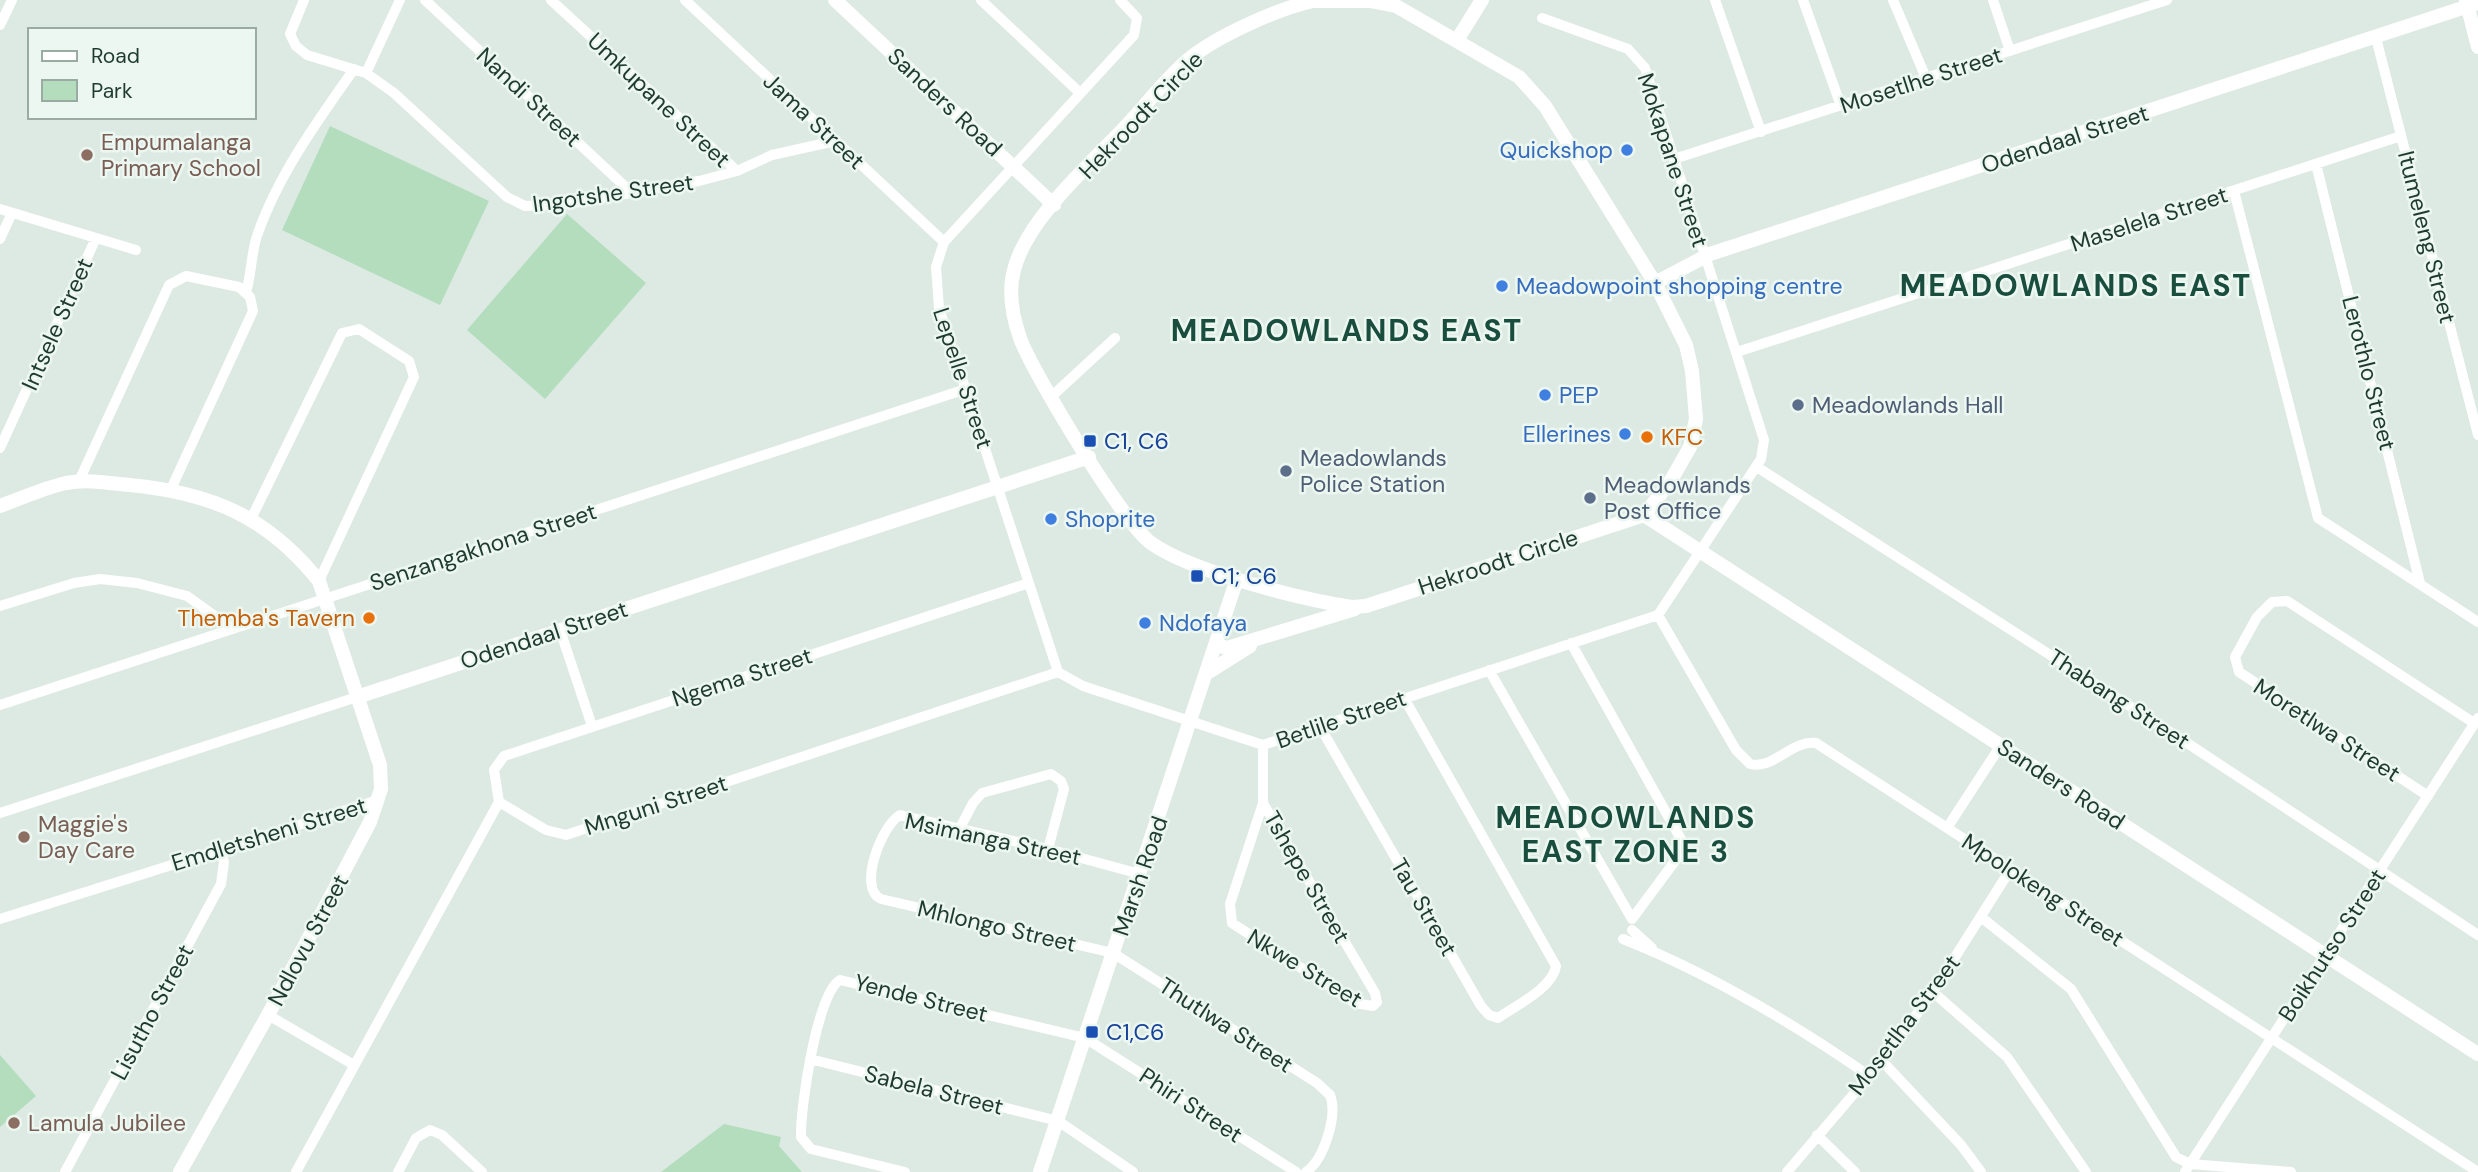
<svg xmlns="http://www.w3.org/2000/svg" width="2478" height="1172" font-family="'DM Sans',sans-serif">
  <style>
    .green { fill: #b3ddbd }
    .lines { fill: none; stroke-linecap: round; stroke-linejoin: round }
    .street { stroke: #fff; stroke-width: 10 }
    .secondary { stroke: #fff; stroke-width: 14 }
    .shop-dot { fill: #3f7fe0; stroke: #edf7f1; stroke-width: 2.5 }
    .education-dot { fill: #8d6e63; stroke: #edf7f1; stroke-width: 2.5 }
    .service-dot { fill: #5c6f8a; stroke: #edf7f1; stroke-width: 2.5 }
    .food-dot { fill: #e8710a; stroke: #edf7f1; stroke-width: 2.5 }
    .transit-dot { fill: #1a4fb4; stroke: #edf7f1; stroke-width: 2.5 }
    .labels { text-anchor: middle; stroke-width: 5; stroke-linejoin: round; paint-order: stroke }
    .street-label { font-size: 23px; fill: #1e3a31; stroke: #edf7f1 }
    .education-label { font-size: 23px; fill: #785e54; stroke: #edf7f1; text-anchor: start }
    .shop-label { font-size: 23px; fill: #366cbe; stroke: #edf7f1; text-anchor: start }
    .service-label { font-size: 23px; fill: #4e5e75; stroke: #edf7f1; text-anchor: start }
    .food-label { font-size: 23px; fill: #c56008; stroke: #edf7f1; text-anchor: start }
    .transit-label { font-size: 23px; fill: #164399; stroke: #edf7f1; text-anchor: start }
    .district-label { font-size: 30px; font-weight: bold; letter-spacing: 2px; fill: #194d3e; stroke: #edf7f1 }
  </style>
  <rect width="100%" height="100%" fill="#ddeae3"/>
  <path class="green" d="M330 126 489 201 440 305 282 230Z
    M567 214 646 283 545 399 467 330Z
    M0 1055 36 1096 0 1127Z
    M724 1124 781 1137 779 1146 802 1172H661Z"/>
  <g class="lines">
    <path class="street" d="M304 0 290 34 296 46 307 55 366 73 394 93 507 197 525 206 567 204 699 181 737 171 772 155 835 141
      M425 0 632 193
      M551 0 737 171
      M685 0 944 242
      M981 0 1079 92
      M1120 0 1137 18 1134 35 944 242 936 267 939 308 1058 672 1083 686 1263 745 1658 615 1761 459 1764 440 1645 68 1628 49 1542 18
      M1715 0 1761 132
      M1803 0 1841 106
      M1893 0 1926 78
      M1993 0 2010 51
      M0 25 12 0
      M2376 38 2478 435
      M366 73 400 0
      M1674 159 2167 0
      M2316 164 2420 583
      M2234 191 2318 518 2478 622
      M0 209 136 250
      M0 239 12 213
      M246 292C252 273 251 251 258 233 279 174 318 120 354 69
      M1737 352 2401 136
      M1052 396 1115 338
      M0 448 96 238
      M1757 467 2178 737 2478 935
      M79 481 169 285 186 276 239 287 250 297 253 311 171 489
      M251 519 342 333 359 329 409 361 414 377 319 581
      M0 606 74 583 100 579 137 583 187 596 233 629
      M1658 615 1736 750 1750 764C1774 770 1791 740 1816 743L2478 1172
      M560 630 592 726
      M1489 670 1632 919 1681 853 1682 841 1571 643
      M0 705 966 389
      M1319 725 1481 1006 1489 1015 1498 1018C1515 1006 1553 988 1556 966L1404 698
      M2428 796 2239 672 2235 657 2257 617 2272 602 2287 601 2474 723
      M499 802 494 770 504 756 1029 583
      M499 802 546 830 566 835 1058 672
      M1263 803 1230 904 1232 923 1355 1003 1373 1006 1377 1002 1375 993 1263 803V745
      M0 813 360 696
      M960 828 973 803 982 793 1051 774 1061 781 1064 789 1048 849
      M1947 828 2001 745
      M1140 874 1048 849 900 815C882 825 857 888 881 899L1113 953 1317 1083 1330 1095C1338 1115 1324 1160 1306 1172
      M1981 917 2071 989 2176 1157 2190 1164 2291 1172
      M0 919 378 800
      M1632 930 1652 948
      M1623 939C1709 973 1791 1022 1868 1075
      M1933 992 2007 1057 2086 1172
      M268 1015 354 1065
      M810 1059 1058 1121 1133 1172
      M1882 1061 1961 1145 1981 1172
      M1817 1135 1855 1172
      M65 1172 221 884 224 862 220 849
      M296 1172 499 802
      M398 1172 416 1138 430 1130 442 1135 482 1172
      M905 1172 811 1149 801 1137C800 1109 817 993 840 980L1085 1038 1296 1172
      M1787 1172 1882 1061 1933 992 2010 870
      M2185 1172 2478 718"/>
    <path class="secondary" d="M835 0 1054 205
      M2466 0 2478 47
      M1313 1H1370L1396 6 1519 77 1545 106 1655 283 1686 345 1692 371 1696 419 1690 447 1670 482 1644 515 1366 606 1352 607C1301 599 1192 572 1151 543 1124 524 1032 372 1020 338 1013 318 1008 292 1014 270 1027 218 1091 164 1127 125 1147 104 1166 78 1189 59 1217 36 1277 9 1313 1Z
      M1457 40 1482 0
      M1655 283 1710 254 2478 3
      M0 506C22 498 44 488 66 483 87 479 109 483 130 485 211 493 267 516 319 581L380 765 381 789 370 822 268 1015 180 1172
      M1644 515 2478 1054
      M1217 645 1227 648 1355 609
      M1207 673 1250 646
      M360 696 1089 457
      M1040 1172 1237 579"/>
  </g>
  <g class="shop-dot">
    <circle cx="1627" cy="150" r="7"/>
    <circle cx="1502" cy="286" r="7"/>
    <circle cx="1545" cy="395" r="7"/>
    <circle cx="1625" cy="434" r="7"/>
    <circle cx="1051" cy="519" r="7"/>
    <circle cx="1145" cy="623" r="7"/>
  </g>
  <g class="education-dot">
    <circle cx="87" cy="155" r="7"/>
    <circle cx="24" cy="837" r="7"/>
    <circle cx="14" cy="1123" r="7"/>
  </g>
  <g class="service-dot">
    <circle cx="1798" cy="405" r="7"/>
    <circle cx="1286" cy="471" r="7"/>
    <circle cx="1590" cy="498" r="7"/>
  </g>
  <g class="food-dot">
    <circle cx="1647" cy="437" r="7"/>
    <circle cx="369" cy="618" r="7"/>
  </g>
  <g class="transit-dot">
    <rect x="1083" y="434" width="14" height="14" rx="3.5"/>
    <rect x="1190" y="569" width="14" height="14" rx="3.5"/>
    <rect x="1085" y="1025" width="14" height="14" rx="3.5"/>
  </g>
  <g class="labels">
    <g class="street-label">
      <text transform="translate(1921 80) rotate(-18)" y="8">Mosetlhe Street</text>
      <text transform="translate(529 97) rotate(43)" y="8">Nandi Street</text>
      <text transform="translate(659 100) rotate(43)" y="8">Umkupane Street</text>
      <text transform="translate(945 102) rotate(43)" y="8">Sanders Road</text>
      <text transform="translate(1141 115) rotate(-46)" y="8">Hekroodt Circle</text>
      <text transform="translate(814 121) rotate(43)" y="8">Jama Street</text>
      <text transform="translate(2065 139) rotate(-18)" y="8">Odendaal Street</text>
      <text transform="translate(1673 160) rotate(72)" y="8">Mokapane Street</text>
      <text transform="translate(613 193) rotate(-8)" y="8">Ingotshe Street</text>
      <text transform="translate(2149 219) rotate(-18)" y="8">Maselela Street</text>
      <text transform="translate(2427 237) rotate(76)" y="8">Itumeleng Street</text>
      <text transform="translate(57 324) rotate(-66)" y="8">Intsele Street</text>
      <text transform="translate(2369 373) rotate(76)" y="8">Lerothlo Street</text>
      <text transform="translate(963 378) rotate(72)" y="8">Lepelle Street</text>
      <text transform="translate(483 547) rotate(-18)" y="8">Senzangakhona Street</text>
      <text transform="translate(1498 562) rotate(-18)" y="8">Hekroodt Circle</text>
      <text transform="translate(544 635) rotate(-18)" y="8">Odendaal Street</text>
      <text transform="translate(742 677) rotate(-18)" y="8">Ngema Street</text>
      <text transform="translate(2119 699) rotate(33)" y="8">Thabang Street</text>
      <text transform="translate(1341 719) rotate(-19)" y="8">Betlile Street</text>
      <text transform="translate(2327 730) rotate(33)" y="8">Moretlwa Street</text>
      <text transform="translate(2061 784) rotate(33)" y="8">Sanders Road</text>
      <text transform="translate(656 805) rotate(-18)" y="8">Mnguni Street</text>
      <text transform="translate(269 834) rotate(-17)" y="8">Emdletsheni Street</text>
      <text transform="translate(993 839) rotate(12)" y="8">Msimanga Street</text>
      <text transform="translate(1140 876) rotate(-71)" y="8">Marsh Road</text>
      <text transform="translate(1307 877) rotate(60)" y="8">Tshepe Street</text>
      <text transform="translate(2043 890) rotate(33)" y="8">Mpolokeng Street</text>
      <text transform="translate(1424 907) rotate(60)" y="8">Tau Street</text>
      <text transform="translate(997 926) rotate(13)" y="8">Mhlongo Street</text>
      <text transform="translate(308 940) rotate(-62)" y="8">Ndlovu Street</text>
      <text transform="translate(2332 945) rotate(-57)" y="8">Boikhutso Street</text>
      <text transform="translate(1305 968) rotate(31)" y="8">Nkwe Street</text>
      <text transform="translate(921 998) rotate(14)" y="8">Yende Street</text>
      <text transform="translate(152 1012) rotate(-62)" y="8">Lisutho Street</text>
      <text transform="translate(1226 1025) rotate(33)" y="8">Thutlwa Street</text>
      <text transform="translate(1904 1025) rotate(-53)" y="8">Mosetlha Street</text>
      <text transform="translate(934 1090) rotate(14)" y="8">Sabela Street</text>
      <text transform="translate(1191 1105) rotate(33)" y="8">Phiri Street</text>
    </g>
    <g class="education-label">
      <text x="101" y="150">Empumalanga<tspan x="101" dy="26">Primary School</tspan></text>
      <text x="38" y="832">Maggie's<tspan x="38" dy="26">Day Care</tspan></text>
      <text x="28" y="1131">Lamula Jubilee</text>
    </g>
    <g class="shop-label">
      <text x="1613" y="158" text-anchor="end">Quickshop</text>
      <text x="1516" y="294">Meadowpoint shopping centre</text>
      <text x="1559" y="403">PEP</text>
      <text x="1611" y="442" text-anchor="end">Ellerines</text>
      <text x="1065" y="527">Shoprite</text>
      <text x="1159" y="631">Ndofaya</text>
    </g>
    <g class="service-label">
      <text x="1812" y="413">Meadowlands Hall</text>
      <text x="1300" y="466">Meadowlands<tspan x="1300" dy="26">Police Station</tspan></text>
      <text x="1604" y="493">Meadowlands<tspan x="1604" dy="26">Post Office</tspan></text>
    </g>
    <g class="food-label">
      <text x="1661" y="445">KFC</text>
      <text x="355" y="626" text-anchor="end">Themba's Tavern</text>
    </g>
    <g class="transit-label">
      <text x="1104" y="449">C1, C6</text>
      <text x="1211" y="584">C1; C6</text>
      <text x="1106" y="1040">C1,C6</text>
    </g>
    <g class="district-label">
      <text x="2076" y="296">MEADOWLANDS EAST</text>
      <text x="1347" y="341">MEADOWLANDS EAST</text>
      <text x="1626" y="828">MEADOWLANDS<tspan x="1626" dy="34">EAST ZONE 3</tspan></text>
    </g>
  </g>
  <rect x="28" y="28" width="228" height="91" fill="#edf7f1" stroke="#9aaba4" stroke-width="2"/>
  <rect x="42" y="51" width="35" height="10" fill="#ffffff" stroke="#9aaba4" stroke-width="2"/>
  <text x="91" y="63" font-size="21" fill="#1e3a31">Road</text>
  <rect x="42" y="80" width="35" height="21" fill="#b3ddbd" stroke="#9aaba4" stroke-width="2"/>
  <text x="91" y="98" font-size="21" fill="#1e3a31">Park</text>
</svg>
